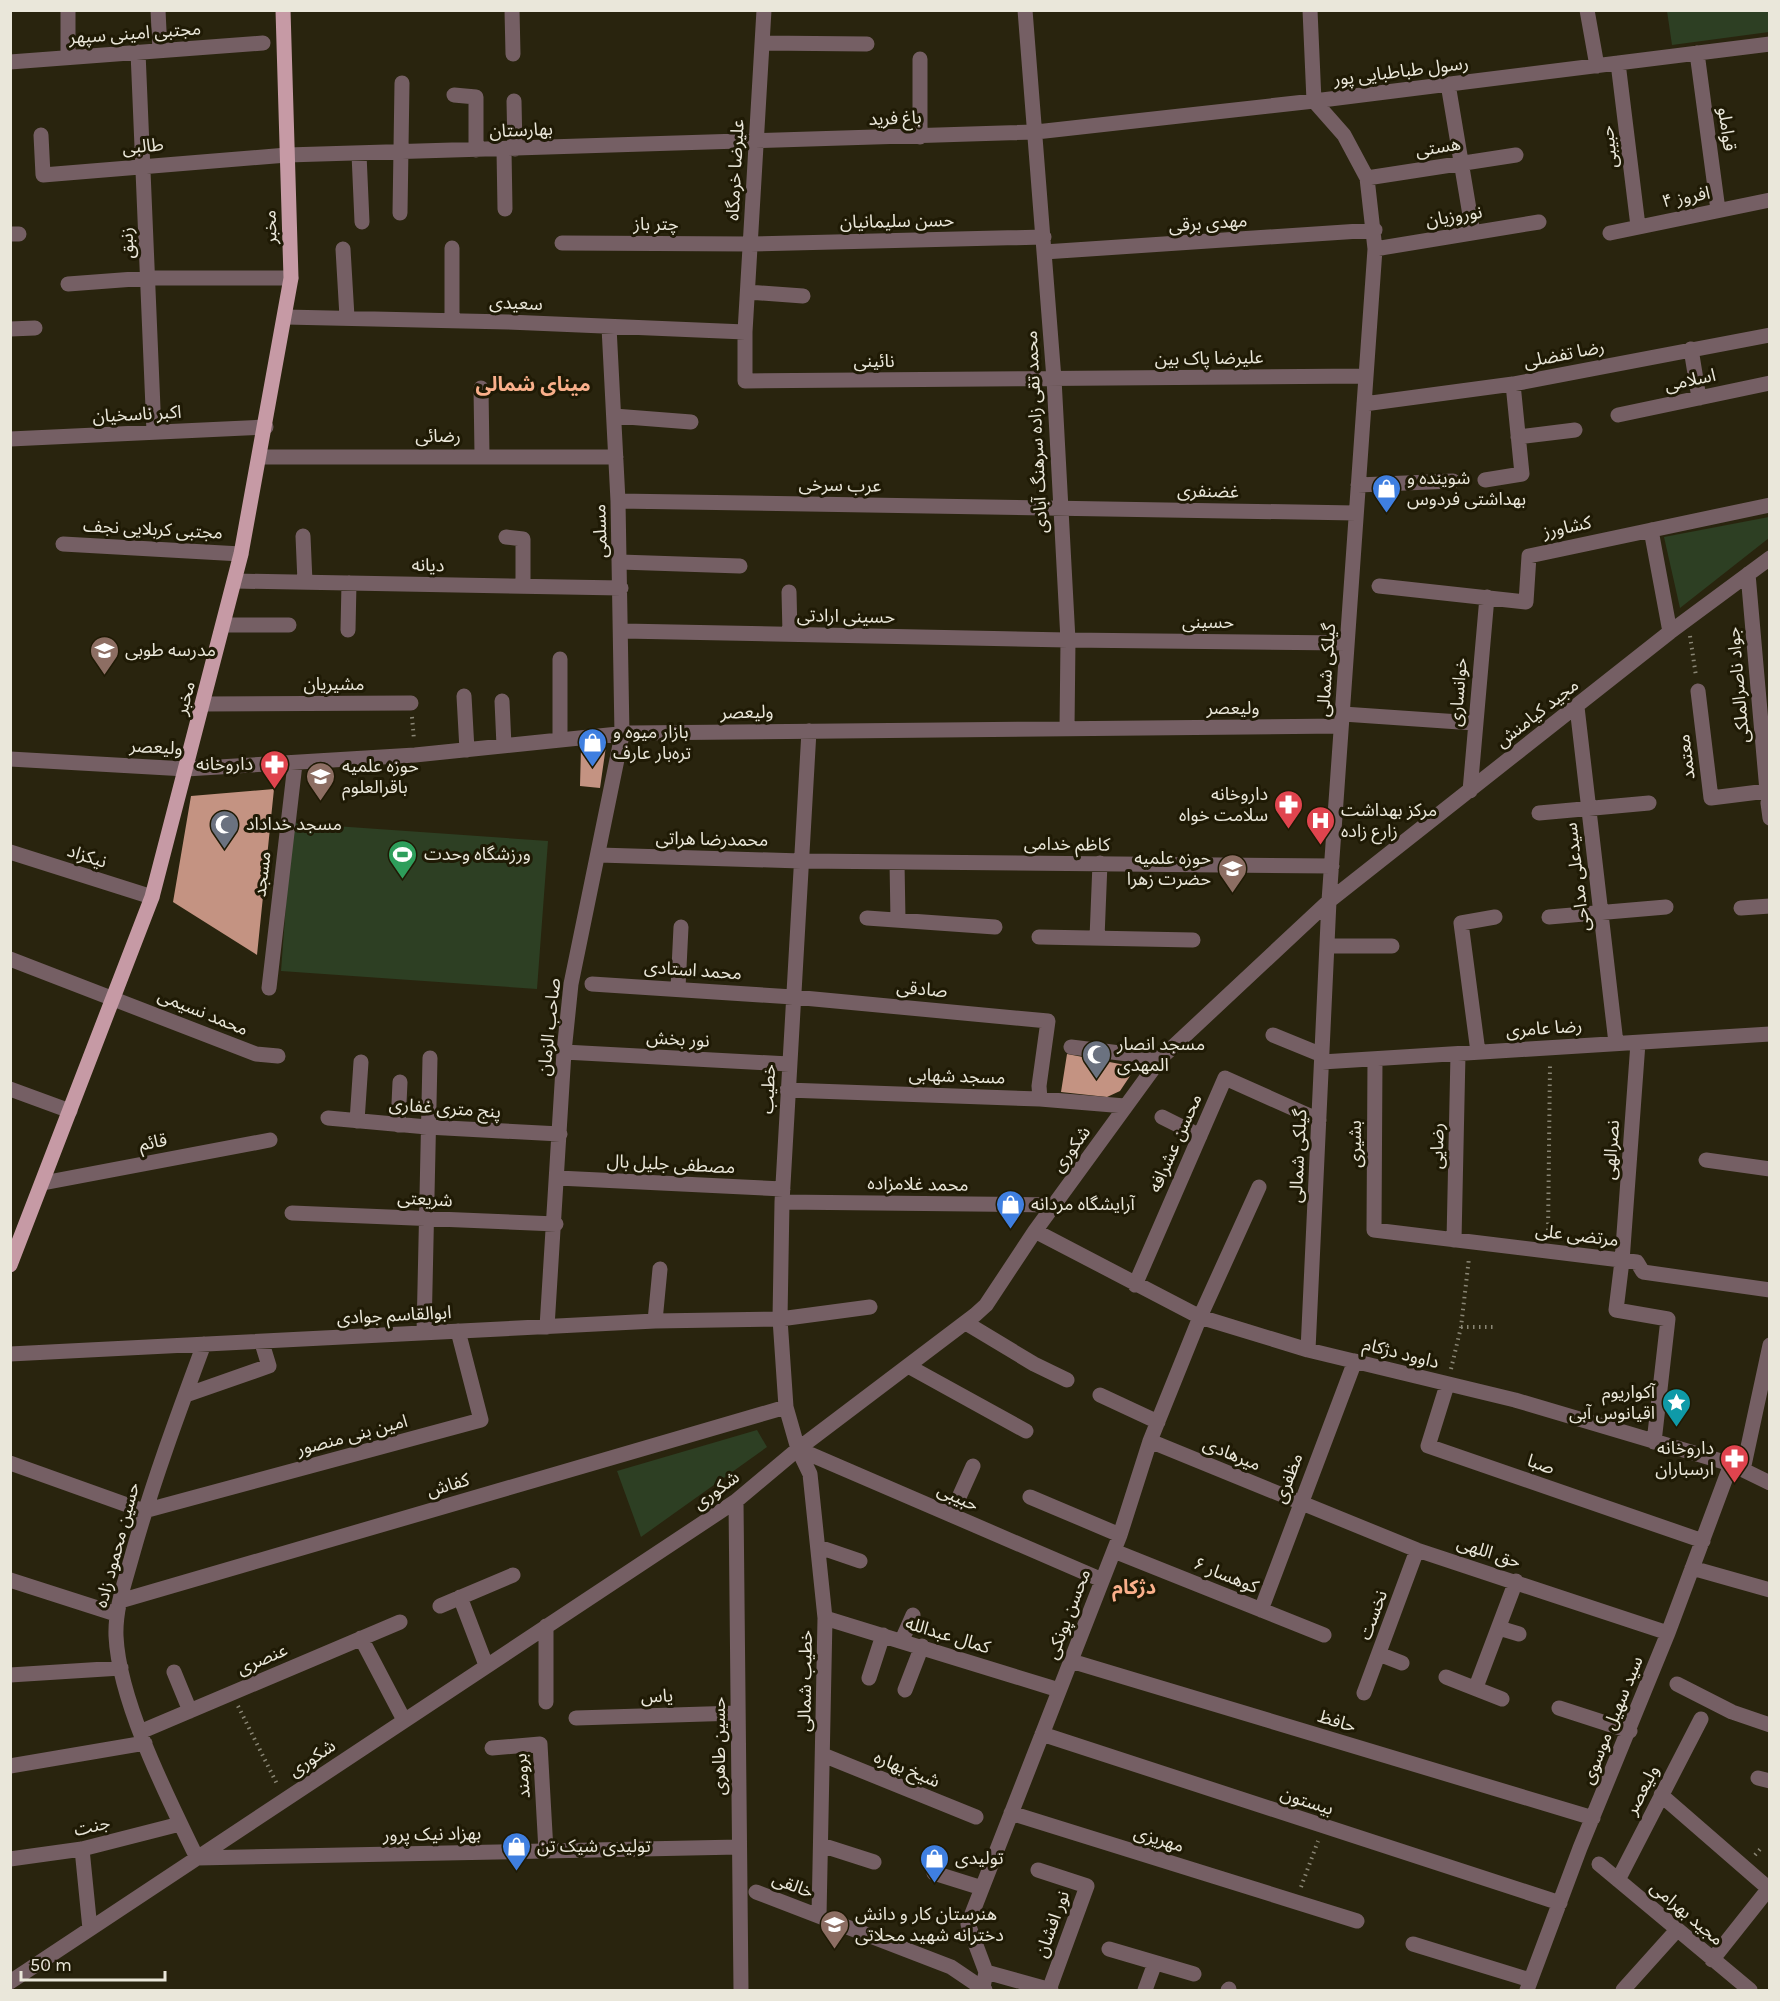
<svg xmlns="http://www.w3.org/2000/svg" width="1780" height="2001" font-family="Karla,'Noto Sans Arabic',sans-serif">
  <style>
    .green { fill: #2d3f23 }
    .building { fill: #c49382 }
    .lines { fill: none; stroke-linecap: round; stroke-linejoin: round }
    .path { stroke: #8a8675; stroke-width: 4; stroke-dasharray: 1.5 4.5; stroke-linecap: butt }
    .minor { stroke: #755f64; stroke-width: 15 }
    .major { stroke: #c69aa5; stroke-width: 15 }
    .labels { text-anchor: middle; stroke-width: 6; stroke-linejoin: round; paint-order: stroke }
    .street-label { font-size: 18px; fill: #eae7da; stroke: #1f1a05 }
    .poi-label { font-size: 18px; fill: #eae7da; stroke: #1f1a05; text-anchor: start }
    .neighbourhood-label { font-size: 20px; font-weight: bold; fill: #fab08b; stroke: #1f1a05 }
  </style>
  <rect width="100%" height="100%" fill="#29240e"/>
  <path class="green" d="M1667 11H1769V32L1672 45Z
    M1769 517V538L1680 608 1664 537Z
    M292 823 548 841 537 989 281 971Z
    M757 1430 767 1447 641 1537 617 1471Z"/>
  <path class="building" d="M606 746 600 788 580 786 581 748Z
    M274 789 257 955 173 902 191 796Z
    M1067 1054 1136 1067 1120 1091 1107 1097 1061 1092Z"/>
  <g class="lines">
    <path class="path" d="M1690 636 1696 676
      M412 717 414 740
      M1548 1236 1550 1063
      M1461 1327H1495
      M1451 1369 1461 1327 1469 1258
      M238 1706 278 1786
      M1755 1855 1762 1847
      M1301 1887 1318 1841"/>
    <path class="minor" d="M68 10V57
      M158 10 160 51
      M512 10 513 54
      M764 10 745 332V381L1365 376
      M1025 10 1054 379 1068 640 1067 729
      M1587 10 1597 66
      M762 43 867 44
      M138 52 154 432
      M1697 53 1718 210
      M920 59V137
      M10 62 263 43
      M1618 63 1638 226
      M1448 84 1473 233
      M454 95 476 97V150
      M514 101 515 149
      M41 135 43 175 287 155 1036 132 1314 101 1770 44
      M504 150 505 209
      M359 154 362 222
      M1367 178 1516 155
      M400 213 402 83
      M1610 233 1770 200
      M10 234H19
      M562 243 750 244 1044 237
      M343 249 347 317
      M1375 249 1539 222
      M1044 252 1375 230
      M68 284 148 278H291
      M748 292 803 296
      M285 317 508 322 745 332
      M452 321V248
      M10 329 35 328
      M1691 349 1699 398
      M481 388 482 455
      M1364 404 1513 384 1770 335
      M1618 415 1770 383
      M614 416 691 422
      M1518 437 1575 430
      M10 439 266 427
      M260 457H616
      M1485 480 1522 474 1513 384
      M1358 485 1453 481
      M618 501 1356 513
      M1651 530 1670 632
      M303 536 305 582
      M506 537 523 539V586
      M63 544 241 554
      M620 562 740 566
      M235 581 621 588
      M1379 586 1526 602 1529 556 1770 505
      M789 592 790 634
      M225 625H289
      M348 630 349 583
      M623 631 1068 640 1347 643
      M1698 691 1711 798 1767 791 1748 574
      M464 696 467 750
      M502 701 504 746
      M204 704 411 703
      M1577 707 1616 1043
      M1343 714 1474 723
      M809 731 782 1202 780 1319 786 1407 798 1449 810 1474 825 1618 819 1916
      M560 740V659
      M10 759 186 769 415 755 628 733 1341 726
      M1470 791 1487 597
      M1768 803 1770 818
      M1539 813 1649 803
      M10 852 152 897
      M599 855 801 861 1332 866
      M897 862 898 920
      M1741 908 1770 906
      M1549 917 1666 907
      M867 918 995 927
      M1039 937 1193 940
      M1097 938 1100 863
      M1327 946H1392
      M10 959 256 1054 278 1056
      M592 984 793 997 1048 1021 1039 1086 1040 1099
      M269 988 295 764
      M678 988 681 927
      M1273 1035 1322 1055
      M1638 1043 1622 1261 1616 1310 1668 1319 1654 1442
      M1071 1047 1161 1058
      M564 1052 789 1064
      M1478 1052 1461 923 1495 917
      M1375 1059 1374 1230 1637 1262 1643 1272 1770 1290
      M1322 1062 1770 1034
      M10 1089 70 1111
      M787 1090 1040 1099 1125 1106
      M1162 1117 1200 1136
      M328 1118 427 1127 560 1134
      M357 1121 361 1062
      M398 1125 400 1082
      M1706 1160 1770 1169
      M558 1178 783 1189
      M43 1183 270 1140
      M782 1202 1054 1205
      M292 1213 556 1224
      M1035 1231 1200 1317 1308 1350 1515 1400 1731 1464 1770 1483
      M1454 1240 1458 1054
      M1135 1285 1225 1078 1319 1120
      M655 1321 660 1269
      M966 1323 1034 1364 1067 1380
      M547 1327 564 1052 571 984 622 735 618 501 609 327
      M424 1333 430 1058
      M204 1344C178 1414 152 1484 132 1556 125 1582 115 1608 116 1636 119 1702 168 1798 197 1858L739 1847
      M1308 1350 1329 901 1375 249 1367 178 1344 135 1314 101 1310 10
      M10 1354 655 1321 780 1319 870 1307
      M908 1366 1026 1431
      M1447 1385 1428 1446 1703 1541
      M186 1395 269 1366 262 1343
      M1100 1395 1158 1422
      M1150 1441 1417 1550 1668 1633
      M798 1449 1102 1580
      M10 1463 144 1511 481 1420 458 1331
      M1743 1470 1770 1345
      M1030 1497 1120 1535
      M736 1501 741 1990
      M951 1515 973 1466
      M819 1547 860 1561
      M1114 1551 1324 1635
      M1692 1568 1770 1590
      M10 1580 116 1614
      M460 1597 486 1665
      M120 1601 786 1407
      M440 1606 513 1575
      M1261 1610 1355 1361
      M825 1618 1059 1690
      M546 1626V1702
      M1499 1628 1519 1634
      M361 1638 404 1720
      M902 1640 913 1615
      M1379 1654 1402 1663
      M1071 1661 1593 1818
      M174 1672 190 1711
      M10 1675 121 1668
      M1446 1677 1502 1699
      M869 1678 883 1635
      M1677 1684 1732 1712 1770 1725
      M1476 1687 1516 1581
      M905 1690 922 1646
      M1364 1693 1417 1550
      M1559 1708 1630 1731
      M576 1718 738 1713
      M140 1732 400 1622
      M1042 1734 1560 1903
      M492 1748 540 1744 546 1851
      M823 1755 976 1817
      M10 1766 145 1743
      M1758 1778 1770 1781
      M1661 1795 1768 1888
      M1011 1813 1357 1921
      M821 1845 874 1862
      M82 1849 90 1929
      M10 1859 82 1849 180 1824
      M1599 1864 1750 1990
      M1038 1870 1087 1886 1049 1990
      M934 1873 982 1888
      M1618 1880 1701 1719
      M756 1892 951 1967 985 1990
      M1413 1944 1530 1980
      M1109 1949 1194 1974
      M1712 1960 1770 1887
      M986 1972 1051 1990
      M10 1982 736 1501 798 1449 975 1315 986 1305 1035 1231 1161 1058 1329 901 1670 632 1770 558
      M983 1987 986 1972 968 1924 1120 1535 1150 1441 1200 1317 1259 1187
      M1145 1990 1155 1963
      M1228 1990 1229 1989
      M1527 1990 1580 1848 1668 1633 1731 1464
      M1623 1990 1676 1931"/>
    <path class="major" d="M10 1265 152 897 241 554 291 278 283 10"/>
  </g>
  <defs>
    <symbol id="shop-pin" viewBox="-11 -11 22 30"><path d="M0 17L-7.5 6A9.5 9.5 0 1 1 7.5 6Z" fill="#3f7fe0" stroke="#1f1a05"/><path d="M-5-2.5h2.3a2.7 3.5 0 0 1 5.4 0H5L5.5 6h-11ZM-1.5-2.5h3a1.5 2.3 0 0 0-3 0Z" fill="#fff"/></symbol>
    <symbol id="school-pin" viewBox="-11 -11 22 30"><path d="M0 17L-7.5 6A9.5 9.5 0 1 1 7.5 6Z" fill="#8d6e63" stroke="#1f1a05"/><path d="M0-5L7-2L0 1L-7-2ZM-4 1L0 2.5L4 1V4Q0 6-4 4Z" fill="#fff"/></symbol>
    <symbol id="pharmacy-pin" viewBox="-11 -11 22 30"><path d="M0 17L-7.5 6A9.5 9.5 0 1 1 7.5 6Z" fill="#e0444e" stroke="#1f1a05"/><path d="M-2-6h4v4h4v4h-4v4h-4v-4h-4v-4h4Z" fill="#fff"/></symbol>
    <symbol id="university-pin" viewBox="-11 -11 22 30"><path d="M0 17L-7.5 6A9.5 9.5 0 1 1 7.5 6Z" fill="#8d6e63" stroke="#1f1a05"/><path d="M0-5L7-2L0 1L-7-2ZM-4 1L0 2.5L4 1V4Q0 6-4 4Z" fill="#fff"/></symbol>
    <symbol id="hospital-pin" viewBox="-11 -11 22 30"><path d="M0 17L-7.5 6A9.5 9.5 0 1 1 7.5 6Z" fill="#e0444e" stroke="#1f1a05"/><path d="M-5-5h3v3.5h4V-5h3V5h-3V1.5h-4V5h-3Z" fill="#fff"/></symbol>
    <symbol id="mosque-pin" viewBox="-11 -11 22 30"><path d="M0 17L-7.5 6A9.5 9.5 0 1 1 7.5 6Z" fill="#6b7280" stroke="#1f1a05"/><path d="M3.5-4.9A6 6 0 1 0 3.5 4.9A5 5 0 1 1 3.5-4.9Z" fill="#fff"/></symbol>
    <symbol id="stadium-pin" viewBox="-11 -11 22 30"><path d="M0 17L-7.5 6A9.5 9.5 0 1 1 7.5 6Z" fill="#2e9e5b" stroke="#1f1a05"/><path d="M0-5a6.5 5 0 1 0 0 10a6.5 5 0 1 0 0-10ZM-3.5-1.8h7v3.6h-7Z" fill="#fff"/></symbol>
    <symbol id="sight-pin" viewBox="-11 -11 22 30"><path d="M0 17L-7.5 6A9.5 9.5 0 1 1 7.5 6Z" fill="#0f9aa8" stroke="#1f1a05"/><path d="M0-6L1.8-2.2L6-1.7L2.9 1.2L3.7 5.4L0 3.3L-3.7 5.4L-2.9 1.2L-6-1.7L-1.8-2.2Z" fill="#fff"/></symbol>
  </defs>
  <g fill-rule="evenodd">
    <use href="#shop-pin" x="1370" y="472" width="33" height="45"/>
    <use href="#school-pin" x="88" y="634" width="33" height="45"/>
    <use href="#shop-pin" x="576" y="726" width="33" height="45"/>
    <use href="#pharmacy-pin" x="258" y="748" width="33" height="45"/>
    <use href="#university-pin" x="304" y="760" width="33" height="45"/>
    <use href="#pharmacy-pin" x="1272" y="788" width="33" height="45"/>
    <use href="#hospital-pin" x="1304" y="804" width="33" height="45"/>
    <use href="#mosque-pin" x="208" y="808" width="33" height="45"/>
    <use href="#stadium-pin" x="386" y="838" width="33" height="45"/>
    <use href="#school-pin" x="1216" y="852" width="33" height="45"/>
    <use href="#mosque-pin" x="1080" y="1038" width="33" height="45"/>
    <use href="#shop-pin" x="994" y="1188" width="33" height="45"/>
    <use href="#sight-pin" x="1660" y="1386" width="33" height="45"/>
    <use href="#pharmacy-pin" x="1718" y="1442" width="33" height="45"/>
    <use href="#shop-pin" x="500" y="1830" width="33" height="45"/>
    <use href="#shop-pin" x="918" y="1842" width="33" height="45"/>
    <use href="#school-pin" x="818" y="1908" width="33" height="45"/>
  </g>
  <g class="labels">
    <g class="street-label">
      <text transform="translate(135 33) rotate(-4)" y="6">مجتبی امینی سپهر</text>
      <text transform="translate(1401 71) rotate(-7)" y="6">رسول طباطبایی پور</text>
      <text transform="translate(895 118) rotate(-2)" y="6">باغ فرید</text>
      <text transform="translate(1727 129) rotate(82)" y="6">قواملو</text>
      <text transform="translate(521 130) rotate(-2)" y="6">بهارستان</text>
      <text transform="translate(143 146) rotate(-5)" y="6">طالبی</text>
      <text transform="translate(1438 147) rotate(-9)" y="6">هستی</text>
      <text transform="translate(1609 147) rotate(-97)" y="6">حبیبی</text>
      <text transform="translate(735 170) rotate(-87)" y="6">علیرضا خرمگاه</text>
      <text transform="translate(1686 197) rotate(-11)" y="6">افروز ۴</text>
      <text transform="translate(1454 216) rotate(-9)" y="6">نوروزیان</text>
      <text transform="translate(897 221) rotate(-1)" y="6">حسن سلیمانیان</text>
      <text transform="translate(1208 223) rotate(-4)" y="6">مهدی برقی</text>
      <text x="656" y="230">چتر باز</text>
      <text transform="translate(270 227) rotate(-92)" y="6">مخبر</text>
      <text transform="translate(127 243) rotate(-92)" y="6">زنبق</text>
      <text transform="translate(516 303) rotate(2)" y="6">سعیدی</text>
      <text transform="translate(1564 354) rotate(-11)" y="6">رضا تفضلی</text>
      <text transform="translate(1209 358) rotate(-1)" y="6">علیرضا پاک بین</text>
      <text x="874" y="367">نائینی</text>
      <text transform="translate(1690 380) rotate(-12)" y="6">اسلامی</text>
      <text transform="translate(137 414) rotate(-3)" y="6">اکبر ناسخیان</text>
      <text transform="translate(1036 432) rotate(-93)" y="6">محمد تقی زاده سرهنگ آبادی</text>
      <text x="438" y="442">رضائی</text>
      <text transform="translate(840 485) rotate(1)" y="6">عرب سرخی</text>
      <text transform="translate(1208 491) rotate(1)" y="6">غضنفری</text>
      <text transform="translate(1567 527) rotate(-12)" y="6">کشاورز</text>
      <text transform="translate(153 529) rotate(3)" y="6">مجتبی کربلایی نجف</text>
      <text transform="translate(600 531) rotate(-92)" y="6">مسلمی</text>
      <text transform="translate(428 565) rotate(1)" y="6">دیانه</text>
      <text transform="translate(846 616) rotate(1)" y="6">حسینی ارادتی</text>
      <text x="1208" y="628">حسینی</text>
      <text transform="translate(1326 670) rotate(-86)" y="6">گيلکی شمالی</text>
      <text x="334" y="690">مشیریان</text>
      <text transform="translate(1738 685) rotate(-95)" y="6">جواد ناصرالملکی</text>
      <text transform="translate(1458 692) rotate(-85)" y="6">خوانساری</text>
      <text transform="translate(185 698) rotate(-75)" y="6">مخبر</text>
      <text x="1233" y="714">ولیعصر</text>
      <text transform="translate(747 712) rotate(-1)" y="6">ولیعصر</text>
      <text transform="translate(1537 713) rotate(-38)" y="6">مجید کیامنش</text>
      <text transform="translate(156 747) rotate(3)" y="6">ولیعصر</text>
      <text transform="translate(1686 757) rotate(-97)" y="6">معتمد</text>
      <text transform="translate(712 839) rotate(1)" y="6">محمدرضا هراتی</text>
      <text transform="translate(1067 844) rotate(1)" y="6">کاظم خدامی</text>
      <text transform="translate(87 856) rotate(18)" y="6">نیکزاد</text>
      <text transform="translate(262 874) rotate(-83)" y="6">مسجد</text>
      <text transform="translate(1577 877) rotate(-97)" y="6">سیدعلی مداحی</text>
      <text transform="translate(693 970) rotate(4)" y="6">محمد استادی</text>
      <text transform="translate(922 989) rotate(5)" y="6">صادقی</text>
      <text transform="translate(203 1012) rotate(22)" y="6">محمد نسیمی</text>
      <text transform="translate(549 1027) rotate(-84)" y="6">صاحب الزمان</text>
      <text transform="translate(1544 1028) rotate(-4)" y="6">رضا عامری</text>
      <text transform="translate(678 1039) rotate(3)" y="6">نور بخش</text>
      <text transform="translate(957 1076) rotate(2)" y="6">مسجد شهابی</text>
      <text transform="translate(768 1089) rotate(-87)" y="6">خطیب</text>
      <text transform="translate(445 1108) rotate(4)" y="6">پنج متری غفاری</text>
      <text transform="translate(153 1142) rotate(-11)" y="6">قائم</text>
      <text transform="translate(1175 1143) rotate(-66)" y="6">محسن عشرافه</text>
      <text transform="translate(1355 1144) rotate(-90)" y="6">بشیری</text>
      <text transform="translate(1437 1146) rotate(-89)" y="6">رضایی</text>
      <text transform="translate(1071 1149) rotate(-54)" y="6">شکوری</text>
      <text transform="translate(1611 1150) rotate(-86)" y="6">نصرالهی</text>
      <text transform="translate(1298 1156) rotate(-87)" y="6">گيلکی شمالی</text>
      <text transform="translate(671 1164) rotate(3)" y="6">مصطفی جلیل بال</text>
      <text transform="translate(918 1184) rotate(1)" y="6">محمد غلامزاده</text>
      <text transform="translate(425 1199) rotate(3)" y="6">شریعتی</text>
      <text transform="translate(1577 1235) rotate(7)" y="6">مرتضی علی</text>
      <text transform="translate(394 1315) rotate(-3)" y="6">ابوالقاسم جوادی</text>
      <text transform="translate(1401 1353) rotate(14)" y="6">داوود دژکام</text>
      <text transform="translate(352 1435) rotate(-15)" y="6">امین بنی منصور</text>
      <text transform="translate(1232 1454) rotate(22)" y="6">میرهادی</text>
      <text transform="translate(1541 1464) rotate(19)" y="6">صبا</text>
      <text transform="translate(1288 1478) rotate(-69)" y="6">مظفری</text>
      <text transform="translate(448 1485) rotate(-16)" y="6">کفاش</text>
      <text transform="translate(716 1490) rotate(-36)" y="6">شکوری</text>
      <text transform="translate(958 1497) rotate(24)" y="6">حبیبی</text>
      <text transform="translate(117 1545) rotate(-75)" y="6">حسین محمود زاده</text>
      <text transform="translate(1489 1552) rotate(18)" y="6">حق اللهی</text>
      <text transform="translate(1226 1575) rotate(22)" y="6">کوهسار ۶</text>
      <text transform="translate(1068 1614) rotate(-69)" y="6">محسن پونکی</text>
      <text transform="translate(1373 1615) rotate(-70)" y="6">نخست</text>
      <text transform="translate(948 1635) rotate(17)" y="6">کمال عبدالله</text>
      <text transform="translate(262 1659) rotate(-23)" y="6">عنصری</text>
      <text transform="translate(805 1681) rotate(-89)" y="6">خطیب شمالی</text>
      <text transform="translate(657 1696) rotate(-2)" y="6">یاس</text>
      <text transform="translate(1612 1720) rotate(-68)" y="6">سید سهیل موسوی</text>
      <text transform="translate(1337 1721) rotate(17)" y="6">حافظ</text>
      <text transform="translate(719 1746) rotate(-90)" y="6">حسین طاهری</text>
      <text transform="translate(312 1758) rotate(-34)" y="6">شکوری</text>
      <text transform="translate(907 1769) rotate(22)" y="6">شیخ بهاره</text>
      <text transform="translate(522 1776) rotate(-95)" y="6">برومند</text>
      <text transform="translate(1642 1790) rotate(-63)" y="6">ولیعصر</text>
      <text transform="translate(1307 1801) rotate(18)" y="6">بیستون</text>
      <text transform="translate(92 1826) rotate(-13)" y="6">جنت</text>
      <text transform="translate(432 1834) rotate(-1)" y="6">بهزاد نیک پرور</text>
      <text transform="translate(1159 1839) rotate(17)" y="6">مهریزی</text>
      <text transform="translate(793 1885) rotate(21)" y="6">خالقی</text>
      <text transform="translate(1687 1913) rotate(40)" y="6">مجید بهرامی</text>
      <text transform="translate(1052 1924) rotate(-70)" y="6">نور افشان</text>
    </g>
    <g class="poi-label">
      <text x="1407" y="484">شوینده و<tspan x="1407" dy="21">بهداشتی فردوس</tspan></text>
      <text x="125" y="656">مدرسه طوبی</text>
      <text x="613" y="738">بازار میوه و<tspan x="613" dy="21">تره‌بار عارف</tspan></text>
      <text x="253" y="770" text-anchor="end">داروخانه</text>
      <text x="342" y="772">حوزه علمیه<tspan x="342" dy="21">باقرالعلوم</tspan></text>
      <text x="1268" y="800" text-anchor="end">داروخانه<tspan x="1268" dy="21">سلامت خواه</tspan></text>
      <text x="1341" y="816">مرکز بهداشت<tspan x="1341" dy="21">زارع زاده</tspan></text>
      <text x="246" y="830">مسجد خداداد</text>
      <text x="424" y="860">ورزشگاه وحدت</text>
      <text x="1211" y="864" text-anchor="end">حوزه علمیه<tspan x="1211" dy="21">حضرت زهرا</tspan></text>
      <text x="1117" y="1050">مسجد انصار<tspan x="1117" dy="21">المهدی</tspan></text>
      <text x="1031" y="1210">آرایشگاه مردانه</text>
      <text x="1655" y="1398" text-anchor="end">آکواریوم<tspan x="1655" dy="21">اقیانوس آبی</tspan></text>
      <text x="1714" y="1454" text-anchor="end">داروخانه<tspan x="1714" dy="21">ارسباران</tspan></text>
      <text x="537" y="1852">تولیدی شیک تن</text>
      <text x="955" y="1864">تولیدی</text>
      <text x="855" y="1920">هنرستان کار و دانش<tspan x="855" dy="21">دخترانه شهید محلاتی</tspan></text>
    </g>
    <g class="neighbourhood-label">
      <text x="533" y="391">مینای شمالی</text>
      <text x="1134" y="1594">دژکام</text>
    </g>
  </g>
  <rect width="1780" height="2001" fill="none" stroke="#eae7da" stroke-width="24"/>
  <path d="M21 1971v9h144v-9" fill="none" stroke="#eae7da" stroke-width="3"/>
  <text x="30" y="1971" font-size="18" fill="#eae7da" stroke="#1f1a05" stroke-width="4.5" paint-order="stroke">50 m</text>
</svg>
